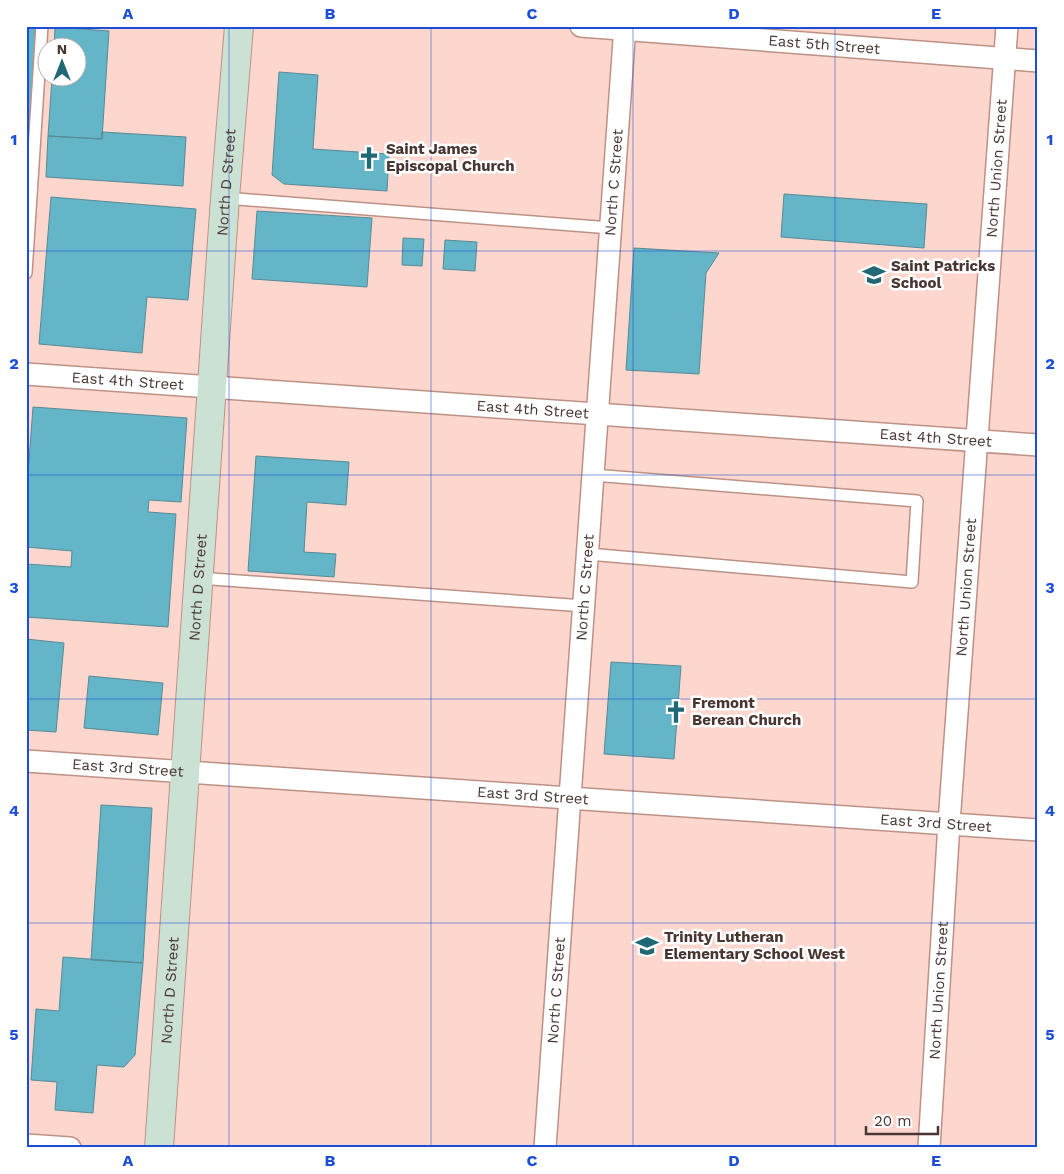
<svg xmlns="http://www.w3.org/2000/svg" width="1064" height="1174" font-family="'Work Sans',sans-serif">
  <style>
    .building { fill: #63b5c7; stroke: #588a95 }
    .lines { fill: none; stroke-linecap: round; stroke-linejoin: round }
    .service-casing { stroke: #be9186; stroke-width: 14 }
    .minor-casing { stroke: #be9186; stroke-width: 24 }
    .secondary-casing { stroke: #be9186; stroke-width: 30 }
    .service { stroke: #fff; stroke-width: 11 }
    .minor { stroke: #fff; stroke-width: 21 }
    .secondary { stroke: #cbe1d3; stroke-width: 28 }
    .grid { fill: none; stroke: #1d4ed8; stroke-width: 1; stroke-opacity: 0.55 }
    .labels { text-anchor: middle; stroke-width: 5; stroke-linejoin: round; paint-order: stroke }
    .street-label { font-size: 15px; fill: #493632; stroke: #fff }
    .poi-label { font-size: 15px; font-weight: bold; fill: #493632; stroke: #fff; text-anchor: start }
    .neatline { fill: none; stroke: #1d4ed8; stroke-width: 2 }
    .grid-label { font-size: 16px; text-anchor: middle; font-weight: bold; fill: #1d4ed8 }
  </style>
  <rect width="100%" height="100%" fill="#fdd7ce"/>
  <path class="building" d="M26 26H37L30 125H26Z
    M55 27 109 31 102 139 48 136 52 78H78V48H54Z
    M279 72 318 75 313 149 389 154 387 191 284 184 272 175Z
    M26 125H30L26 196Z
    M102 132 186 137 183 186 46 177 48 136 102 139Z
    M784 194 927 204 924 248 781 237Z
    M51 197 196 209 188 300 147 297 142 353 39 344Z
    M257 211 372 218 367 287 252 279Z
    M403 238 424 239 422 266 402 265Z
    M445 240 477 242 475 271 443 269Z
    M634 248 719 253 706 273 699 374 626 370Z
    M33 407 187 418 181 502 149 500 148 512 176 514 168 627 26 617V564L71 567 72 551 26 547V501Z
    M256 456 349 462 346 505 307 502 304 552 336 554 334 577 248 571Z
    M26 639 64 643 56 732 26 730Z
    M611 662 681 666 674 759 604 754Z
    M89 676 163 683 158 735 84 728Z
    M101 805 152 808 143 963 91 960Z
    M63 957 143 963 135 1055 124 1067 97 1065 93 1113 55 1110 57 1082 31 1080 36 1009 59 1011Z"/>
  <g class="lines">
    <defs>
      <path id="service" d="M225 198 611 228
        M26 273 42 26
        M588 554 912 582 917 501 593 475
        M199 578 584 606"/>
      <g id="minor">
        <path id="s1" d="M581 26 1038 61"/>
        <path id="s2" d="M26 374 1038 445"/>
        <path id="s3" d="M26 761 1038 830"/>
        <path d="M26 1145 70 1148"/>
        <path id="s4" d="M545 1148 625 26"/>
        <path id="s5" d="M929 1148 949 823 1007 26"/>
      </g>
      <g id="secondary">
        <path id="s6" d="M159 1148 225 198 239 26"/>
      </g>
    </defs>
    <use href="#service" class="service-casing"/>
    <use href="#minor" class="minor-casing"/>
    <use href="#secondary" class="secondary-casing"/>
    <use href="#service" class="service"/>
    <use href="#minor" class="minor"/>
    <use href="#secondary" class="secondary"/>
  </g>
  <path class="grid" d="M229 26V1148M431 26V1148M633 26V1148M835 26V1148M26 251H1038M26 475H1038M26 699H1038M26 923H1038"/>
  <defs>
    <symbol id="church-bare" viewBox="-9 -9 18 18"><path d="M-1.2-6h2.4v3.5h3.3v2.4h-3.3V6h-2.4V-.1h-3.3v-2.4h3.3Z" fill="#206876" stroke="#fff" stroke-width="2.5" paint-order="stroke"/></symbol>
    <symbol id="school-bare" viewBox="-9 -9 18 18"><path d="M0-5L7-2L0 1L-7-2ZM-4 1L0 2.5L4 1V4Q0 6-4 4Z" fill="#206876" stroke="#fff" stroke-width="2.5" paint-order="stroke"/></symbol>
  </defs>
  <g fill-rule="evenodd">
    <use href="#church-bare" x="353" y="142" width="32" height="32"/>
    <use href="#school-bare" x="858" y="259" width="32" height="32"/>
    <use href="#church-bare" x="660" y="696" width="32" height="32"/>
    <use href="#school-bare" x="631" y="930" width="32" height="32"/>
  </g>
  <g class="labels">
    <g class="street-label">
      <text dy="5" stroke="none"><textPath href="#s1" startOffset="244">East 5th Street</textPath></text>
      <text dy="5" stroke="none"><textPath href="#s5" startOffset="982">North Union Street</textPath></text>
      <text dy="5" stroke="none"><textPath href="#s6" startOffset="968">North D Street</textPath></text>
      <text dy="5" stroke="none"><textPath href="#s4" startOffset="968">North C Street</textPath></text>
      <text dy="5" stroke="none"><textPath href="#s2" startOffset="102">East 4th Street</textPath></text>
      <text dy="5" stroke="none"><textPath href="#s2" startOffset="508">East 4th Street</textPath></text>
      <text dy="5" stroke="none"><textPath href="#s2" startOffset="912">East 4th Street</textPath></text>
      <text dy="5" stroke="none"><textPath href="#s6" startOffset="562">North D Street</textPath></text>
      <text dy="5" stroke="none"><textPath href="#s4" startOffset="562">North C Street</textPath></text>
      <text dy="5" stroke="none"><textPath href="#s5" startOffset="562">North Union Street</textPath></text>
      <text dy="5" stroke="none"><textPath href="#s3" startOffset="102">East 3rd Street</textPath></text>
      <text dy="5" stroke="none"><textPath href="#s3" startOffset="508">East 3rd Street</textPath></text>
      <text dy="5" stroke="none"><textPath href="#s3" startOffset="912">East 3rd Street</textPath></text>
      <text dy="5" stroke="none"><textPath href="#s6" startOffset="158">North D Street</textPath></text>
      <text dy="5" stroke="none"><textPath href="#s4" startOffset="158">North C Street</textPath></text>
      <text dy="5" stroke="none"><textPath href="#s5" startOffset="158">North Union Street</textPath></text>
    </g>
    <g class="poi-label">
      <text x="386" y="154">Saint James<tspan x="386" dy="17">Episcopal Church</tspan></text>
      <text x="891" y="271">Saint Patricks<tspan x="891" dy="17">School</tspan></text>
      <text x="692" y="708">Fremont<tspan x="692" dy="17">Berean Church</tspan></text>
      <text x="664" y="942">Trinity Lutheran<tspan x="664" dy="17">Elementary School West</tspan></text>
    </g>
  </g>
  <rect width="1064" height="1174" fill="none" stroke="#ffffff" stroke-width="55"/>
  <g transform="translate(62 62)"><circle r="24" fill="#ffffff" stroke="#b6afad"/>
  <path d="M0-4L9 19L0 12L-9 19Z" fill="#206876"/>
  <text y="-8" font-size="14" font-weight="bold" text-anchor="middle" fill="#493632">N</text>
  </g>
  <path d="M866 1126v8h72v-8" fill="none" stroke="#493632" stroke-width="2.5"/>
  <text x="874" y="1126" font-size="15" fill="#493632" stroke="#ffffff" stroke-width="4" paint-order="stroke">20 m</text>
  <rect x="28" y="28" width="1008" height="1118" class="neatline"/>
  <g class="grid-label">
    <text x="128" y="19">A</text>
    <text x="330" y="19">B</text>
    <text x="532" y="19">C</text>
    <text x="734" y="19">D</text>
    <text x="936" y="19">E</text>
    <text x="14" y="145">1</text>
    <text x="1050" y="145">1</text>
    <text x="14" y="369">2</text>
    <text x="1050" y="369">2</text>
    <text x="14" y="593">3</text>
    <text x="1050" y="593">3</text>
    <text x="14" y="816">4</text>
    <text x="1050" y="816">4</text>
    <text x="14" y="1040">5</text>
    <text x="1050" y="1040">5</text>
    <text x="128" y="1166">A</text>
    <text x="330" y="1166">B</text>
    <text x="532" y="1166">C</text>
    <text x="734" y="1166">D</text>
    <text x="936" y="1166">E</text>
  </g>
</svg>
